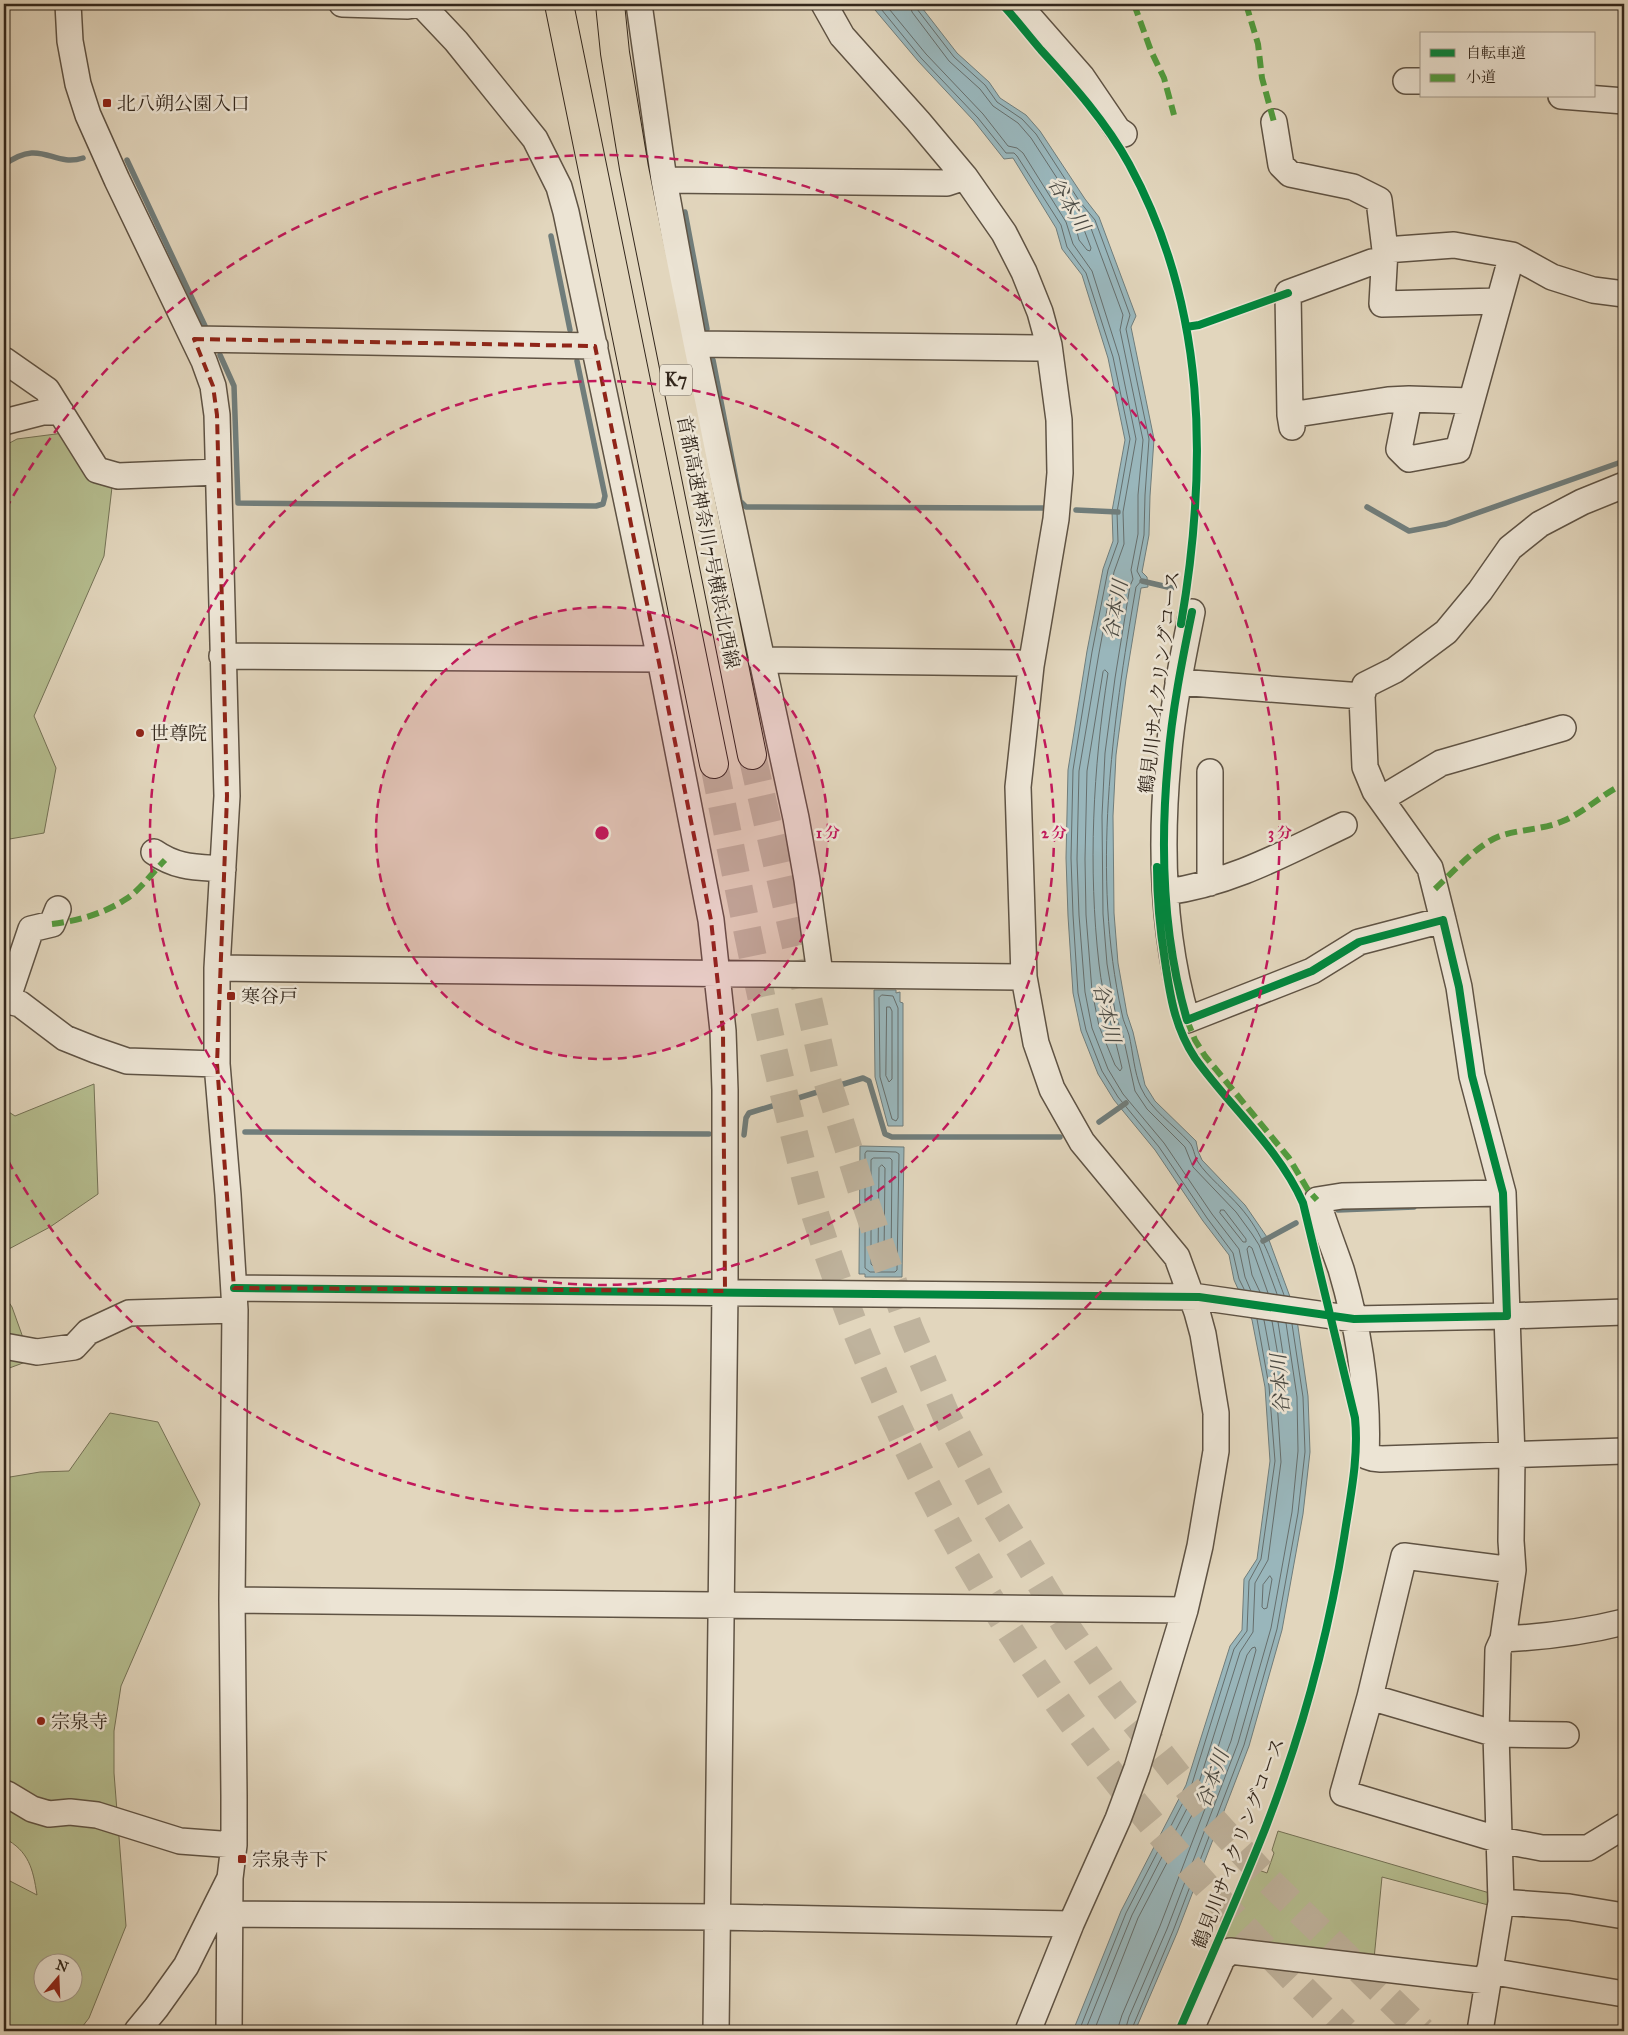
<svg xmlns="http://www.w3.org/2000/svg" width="1628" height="2035" font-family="'IM FELL Great Primer','Noto Serif JP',serif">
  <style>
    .green { fill: #b5bd8f; stroke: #747256; fill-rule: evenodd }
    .water { fill: #99b6bb; stroke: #707d7b }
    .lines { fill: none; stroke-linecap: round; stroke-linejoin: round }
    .shore { stroke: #666e6c; stroke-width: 1 }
    .stream { stroke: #707d7b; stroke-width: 5.5 }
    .highway-tunnel { stroke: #bfb39d; stroke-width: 28; stroke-dasharray: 28 14; stroke-linecap: butt }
    .minor-casing { stroke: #5f5344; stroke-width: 28 }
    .highway-casing { stroke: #33271c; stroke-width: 30 }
    .minor { stroke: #ece4d4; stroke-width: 25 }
    .highway { stroke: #e2d6bd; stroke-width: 28 }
    .quiet { stroke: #519c3e; stroke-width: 6; stroke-dasharray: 12 6; stroke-linecap: butt }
    .cycleway-casing { stroke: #ece4d4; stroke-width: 11 }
    .cycleway { stroke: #00873e; stroke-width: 8 }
    .marked { fill: none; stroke: #8f2418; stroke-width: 4; stroke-dasharray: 10 6; stroke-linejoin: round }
    .ring { fill: none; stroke: #c2185b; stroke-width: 2.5; stroke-dasharray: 9 6 }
    .poi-dot { fill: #8f2418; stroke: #ece4d4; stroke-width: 2 }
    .labels { text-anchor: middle; stroke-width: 5; stroke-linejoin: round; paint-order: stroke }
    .shield { fill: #ece4d4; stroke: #6a6053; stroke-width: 1 }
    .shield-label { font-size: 18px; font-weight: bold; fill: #33271c }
    .poi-label { font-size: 19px; fill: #33271c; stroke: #ece4d4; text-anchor: start }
    .street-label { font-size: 19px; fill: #33271c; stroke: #ece4d4 }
    .water-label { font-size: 20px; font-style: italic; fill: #4c4b44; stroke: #ece4d4 }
    .centre { fill: #c2185b; stroke: #ece4d4; stroke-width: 2.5 }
    .ring-label { font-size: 15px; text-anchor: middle; font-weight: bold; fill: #c2185b; stroke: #ece4d4; stroke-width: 5; stroke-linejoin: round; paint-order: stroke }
  </style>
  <rect width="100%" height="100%" fill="#e2d6bd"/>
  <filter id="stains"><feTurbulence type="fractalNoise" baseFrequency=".004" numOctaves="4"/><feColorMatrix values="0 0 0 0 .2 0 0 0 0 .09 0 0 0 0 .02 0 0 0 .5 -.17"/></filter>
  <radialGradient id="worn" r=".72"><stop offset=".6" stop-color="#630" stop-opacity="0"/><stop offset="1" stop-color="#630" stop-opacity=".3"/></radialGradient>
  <path class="green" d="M79 431 114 470 104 556 34 716 56 768 44 833 4 840V446L17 439Z
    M94 1084 98 1194 50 1227 7 1250 4 1248V1109L15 1116Z
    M4 1295 12 1307 31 1360 4 1370Z
    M110 1413 158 1422 200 1504 121 1686 114 1731V1773L126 1926 89 2018 79 2031H4V1892L10 1881 37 1895C33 1869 29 1851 4 1838V1478L40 1472 69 1471ZM42 1962H72V1992H42Z
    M1278 1831 1493 1894 1492 1906 1382 1877 1374 1959 1238 1945 1223 1939 1253 1868 1267 1873 1274 1853 1272 1850Z"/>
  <path class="water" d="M870 4H919L957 53 989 82 1000 98 1026 115 1040 131 1085 199 1099 217 1136 316 1131 327 1154 439 1150 496 1149 535 1142 572 1147 577 1148 587 1141 588 1126 679 1116 755 1113 816 1114 913 1118 963 1127 1014 1133 1032 1145 1085 1155 1101 1196 1141 1198 1151 1202 1160 1245 1205 1269 1240 1296 1313 1308 1396 1310 1452 1303 1514 1282 1630 1249 1746 1177 1933 1135 2031H1073L1121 1911 1186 1785 1230 1646 1242 1630 1244 1579 1257 1559 1270 1461 1265 1387 1252 1320 1234 1280 1229 1255 1203 1221 1155 1150 1114 1100 1098 1074 1081 1031 1073 993 1068 916 1066 858 1068 770 1087 651 1103 569 1113 541 1112 511 1125 440 1108 358 1082 275 1062 249 1056 228 1013 158 1004 159 974 121 918 61Z
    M874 990H896V993L900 992V1002L903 1003V1126H888L875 1077Z
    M860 1146 904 1147 902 1277H865V1274H859Z"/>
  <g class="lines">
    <path class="shore" d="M877 4 921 58 978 118 1006 153H1014L1017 156 1061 225 1067 247 1086 273 1113 357 1130 439 1117 512 1118 542 1108 570 1092 652 1073 770 1071 858 1073 915 1078 993 1086 1030 1102 1071 1118 1097 1159 1147 1207 1218 1233 1253 1239 1279 1244 1289
      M885 4 926 54 983 114 1008 146 1017 148 1023 153 1066 222 1073 244 1092 271 1119 356 1136 439 1123 512 1124 544 1114 572 1099 653 1079 771 1077 859 1079 915 1085 992 1092 1028 1108 1069 1123 1094 1164 1143 1212 1214 1239 1249 1245 1277 1251 1291
      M910 4 912 12 949 61 980 89 993 106 1018 123 1031 138 1075 206 1089 223 1123 315 1120 330 1143 440 1138 495V534L1131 570 1133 579 1130 586 1115 678 1105 753 1102 816 1103 914 1107 964 1116 1017 1123 1036 1135 1091 1147 1109 1185 1147 1193 1167 1236 1212 1252 1234 1259 1245 1277 1294
      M916 4 917 9 954 57 985 85 997 102 1022 119 1036 134 1080 202 1095 220 1130 315 1126 329 1149 439 1145 495 1144 535 1137 571 1142 580 1136 587C1112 725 1091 875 1122 1014 1123 1021 1127 1028 1129 1035 1133 1052 1134 1072 1141 1088 1151 1110 1173 1124 1189 1142 1194 1147 1194 1156 1198 1162 1207 1176 1228 1193 1240 1207 1263 1233 1272 1263 1284 1295
      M1076 222H1079L1083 227 1091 248 1090 251 1087 250 1079 240 1075 224Z
      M1105 670 1108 673C1093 768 1088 868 1099 964 1103 1000 1114 1033 1122 1068L1120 1071 1115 1065 1099 1026 1092 991 1086 915 1085 859 1087 771 1103 672Z
      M882 995 893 996 898 1008V1118L896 1121 892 1119 880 1077 879 998Z
      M887 1007H890L892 1011V1079L889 1082 886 1076Z
      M867 1151 896 1152 899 1154 897 1270 895 1272H870L865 1268V1154Z
      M874 1158H890L892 1160 891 1264 889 1266H873L871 1264V1160Z
      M882 1165 885 1168 884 1256 881 1259 878 1256 879 1168Z
      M1221 1210H1224L1246 1239V1242H1243L1220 1213Z
      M1260 1292 1252 1275 1247 1249 1249 1246 1252 1248 1268 1293
      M1272 1321 1280 1367 1282 1369 1285 1367 1278 1322
      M1270 1576 1272 1579 1267 1608 1264 1609 1262 1607 1263 1585Z
      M1079 2031 1126 1913 1191 1787 1234 1649 1247 1631 1249 1581 1261 1559 1275 1461 1269 1386 1257 1319
      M1085 2031 1132 1915 1197 1789 1240 1652 1253 1632 1255 1583 1268 1560 1281 1462 1276 1385 1264 1320
      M1094 2031 1138 1918 1204 1792 1247 1655 1252 1648 1255 1647 1256 1650 1231 1741 1160 1926 1122 2015 1117 2031
      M1125 2031 1129 2017 1167 1929 1238 1743 1271 1628 1292 1512 1298 1451 1297 1397 1286 1323
      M1131 2031 1173 1931 1244 1745 1277 1629 1298 1513 1305 1452 1303 1397 1292 1324"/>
    <path class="stream" d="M127 160 205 326
      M4 165C42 137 52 168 83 158
      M685 212 707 329
      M551 236 570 330
      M220 355 234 386 238 503 596 506 603 504 605 496 577 361
      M713 360 740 501 746 507 1049 508
      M1367 507 1409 531 1446 524 1624 461
      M1076 510 1118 512
      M1142 581 1172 588
      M1099 1122 1126 1103
      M245 1132 709 1134
      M744 1135 746 1118 749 1113 863 1078 869 1081 885 1134 892 1137H1060
      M1338 1210 1414 1207
      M1263 1241 1296 1223"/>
    <path class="highway-tunnel" d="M752 755 826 1077 866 1204 909 1328 946 1415 995 1508 1068 1629 1115 1697 1213 1820 1268 1880 1422 2031
      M714 764C738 885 761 1006 792 1126 800 1156 807 1187 816 1217 881 1424 988 1621 1124 1790 1193 1876 1268 1954 1345 2031"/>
    <defs>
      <path id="minor" d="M68 4 70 41 78 84 88 115 117 180 204 361 213 386 217 415 227 796 217 968V1064L228 1195 235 1310 232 1600 234 1796V1845L230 1878 229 2031
        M342 4 408 6 421 4
        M421 4 456 41 535 139 559 187 566 212 660 659 711 920 723 1031 725 1090V1291L716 2031
        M639 4 664 180 694 344 796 818 807 880 820 974
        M824 4 842 36 918 121 965 177 1004 233 1024 272 1040 312 1049 345 1059 420 1060 473 1056 519 1031 666 1018 787 1024 977 1036 1043 1052 1089 1082 1142 1177 1257 1197 1312 1203 1334 1216 1413V1451L1200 1546 1185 1610 1137 1768 1118 1819 1071 1924 1028 2031
        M1018 4 1082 77 1118 130 1124 134
        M1406 81H1422
        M1561 96 1624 101
        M1274 122 1281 165 1290 174 1353 187 1379 200 1385 250 1382 304 1499 301
        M664 180 947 183 965 177
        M1385 250 1454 245 1512 255 1552 277 1593 290 1624 294
        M194 339 595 346
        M694 344 1036 348 1049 345
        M4 360 47 390 97 470 118 476 218 472
        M1409 399 1399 449 1409 459 1458 450 1512 255
        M1290 415 1388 400 1409 399 1471 401
        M4 422 43 412H61
        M1292 427 1290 415 1288 293 1372 262 1384 261
        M222 656 660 659
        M761 660 1018 663 1031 666
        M1178 682 1362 696 1365 685 1395 670 1446 632 1480 591 1510 548 1540 524 1582 502 1624 485
        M1362 696 1365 767 1375 791 1430 868 1443 920
        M1381 799 1441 763 1563 728
        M154 852C177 868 195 867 223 869
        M1210 883V772
        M1166 892C1230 884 1287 852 1344 825
        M217 968 1024 977
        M4 1000 20 1004 65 1038 95 1050 127 1061 217 1064
        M7 1000 31 929 52 924 58 909
        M1503 1193 1342 1196 1317 1200C1324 1223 1333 1246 1341 1269 1359 1330 1369 1392 1366 1456L1372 1458 1381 1459 1624 1451
        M234 1288 1199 1297 1354 1319 1507 1316 1503 1193 1472 1076 1459 987 1443 920 1359 942 1312 971 1187 1020C1163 938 1160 847 1168 761 1172 711 1182 661 1192 612
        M4 1346 37 1352 74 1347 88 1332 129 1313 235 1310
        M1513 1570 1404 1556 1370 1697 1343 1793 1500 1840 1542 1848H1588L1624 1826
        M232 1600 1185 1610
        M1503 1639C1545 1637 1584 1632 1624 1622
        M1370 1697 1496 1734 1566 1735
        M4 1797 7 1794 32 1809 49 1814 70 1812 97 1815 180 1841 234 1845
        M1501 1902 1569 1907 1624 1916
        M231 1914 719 1917 1071 1924
        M1489 1971 1624 1994
        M137 2031 156 2008 186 1966 229 1880
        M1190 2031 1222 1959 1230 1951 1487 1981
        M1480 2031 1501 1902 1496 1734 1498 1650 1503 1639 1513 1570 1511 1541 1512 1457 1507 1316 1624 1312"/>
      <path id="highway" d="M559 4 714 764
        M610 4 615 53 634 168 752 755"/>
    </defs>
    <use href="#minor" class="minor-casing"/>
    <use href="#highway" class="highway-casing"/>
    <use href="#minor" class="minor"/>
    <use href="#highway" class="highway"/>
    <path class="quiet" d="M1134 4 1151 51 1164 78 1174 115
      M1246 4 1258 44 1262 78 1274 122
      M1435 889C1452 873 1478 844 1500 836 1520 829 1542 830 1563 821 1585 812 1602 794 1624 784
      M52 924C78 921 105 913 126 899 139 891 153 872 165 860
      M1187 1020 1195 1040 1205 1056 1289 1158 1308 1190 1317 1200"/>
    <defs>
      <path id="cycleway" d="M1002 4C1016 19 1028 35 1041 50 1073 85 1106 122 1129 164 1207 307 1208 466 1181 624
        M1186 327 1199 325 1288 293
        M1157 867C1157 899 1160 930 1165 961 1170 996 1175 1028 1195 1058 1230 1107 1278 1147 1303 1203L1355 1418C1359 1458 1350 1498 1344 1538 1328 1637 1301 1736 1265 1829 1238 1897 1208 1964 1179 2031
        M234 1288 1199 1297 1354 1319 1507 1316 1503 1193 1472 1076 1459 987 1443 920 1359 942 1312 971 1187 1020C1163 938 1160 847 1168 761 1172 711 1182 661 1192 612"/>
    </defs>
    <use href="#cycleway" class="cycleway-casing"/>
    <use href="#cycleway" class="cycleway"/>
  </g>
  <path class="marked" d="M194 339 595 346 711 920 723 1031 725 1291 234 1288 217 1064 227 796 217 415 213 386Z"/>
  <circle cx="602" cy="833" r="226" fill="#c2185b" fill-opacity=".12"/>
  <g class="ring">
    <circle cx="602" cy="833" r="226"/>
    <circle cx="602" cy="833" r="452"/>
    <path d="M6 509A678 678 0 1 1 6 1157"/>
  </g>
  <g class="poi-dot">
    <rect x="102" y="98" width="10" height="10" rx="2.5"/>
    <circle cx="140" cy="733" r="5"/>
    <rect x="226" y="991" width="10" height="10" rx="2.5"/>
    <circle cx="41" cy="1721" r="5"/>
    <rect x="237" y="1854" width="10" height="10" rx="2.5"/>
  </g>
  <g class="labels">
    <rect class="shield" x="660" y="364.5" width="32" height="31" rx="4"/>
    <g class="shield-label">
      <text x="676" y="386">K7</text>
    </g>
    <g class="poi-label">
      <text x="117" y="110">北八朔公園入口</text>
      <text x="150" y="740">世尊院</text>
      <text x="241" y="1003">寒谷戸</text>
      <text x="51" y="1728">宗泉寺</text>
      <text x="252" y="1866">宗泉寺下</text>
    </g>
    <g class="street-label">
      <text transform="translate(709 542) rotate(79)" y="7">首都高速神奈川7号横浜北西線</text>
      <text transform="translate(1159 682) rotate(-83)" y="7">鶴見川サイクリングコース</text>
      <text transform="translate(1238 1843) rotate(-69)" y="7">鶴見川サイクリングコース</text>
    </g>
    <g class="water-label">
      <text transform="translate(1069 204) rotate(58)" y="7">谷本川</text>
      <text transform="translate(1115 610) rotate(-80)" y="7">谷本川</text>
      <text transform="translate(1107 1013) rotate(77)" y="7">谷本川</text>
      <text transform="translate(1280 1384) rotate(-94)" y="7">谷本川</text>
      <text transform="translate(1212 1779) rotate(-70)" y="7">谷本川</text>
    </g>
  </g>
  <circle cx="602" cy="833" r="8" class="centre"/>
  <g class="ring-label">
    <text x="828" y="838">1 分</text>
    <text x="1054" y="838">2 分</text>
    <text x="1280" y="838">3 分</text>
  </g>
  <rect width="1628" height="2035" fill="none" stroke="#e2d6bd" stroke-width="20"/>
  <rect x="5" y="5" width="1618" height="2025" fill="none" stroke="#33271c" stroke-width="2.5"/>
  <rect x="10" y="10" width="1608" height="2015" fill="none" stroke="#33271c"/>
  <rect x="1420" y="32" width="175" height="65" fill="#ece4d4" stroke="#a2988a"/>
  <rect x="1430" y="49" width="25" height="8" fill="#00873e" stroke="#a2988a"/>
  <text x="1466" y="58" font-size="15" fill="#33271c">自転車道</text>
  <rect x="1430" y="74" width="25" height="8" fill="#519c3e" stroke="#a2988a"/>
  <text x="1466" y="82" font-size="15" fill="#33271c">小道</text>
  <g transform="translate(58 1978) rotate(19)"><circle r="24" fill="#ece4d4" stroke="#a2988a"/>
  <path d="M0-4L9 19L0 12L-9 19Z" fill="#8f2418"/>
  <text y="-8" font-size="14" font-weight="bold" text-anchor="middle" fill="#33271c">N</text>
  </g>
  <rect width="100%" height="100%" filter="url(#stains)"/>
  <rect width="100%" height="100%" fill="url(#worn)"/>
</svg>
